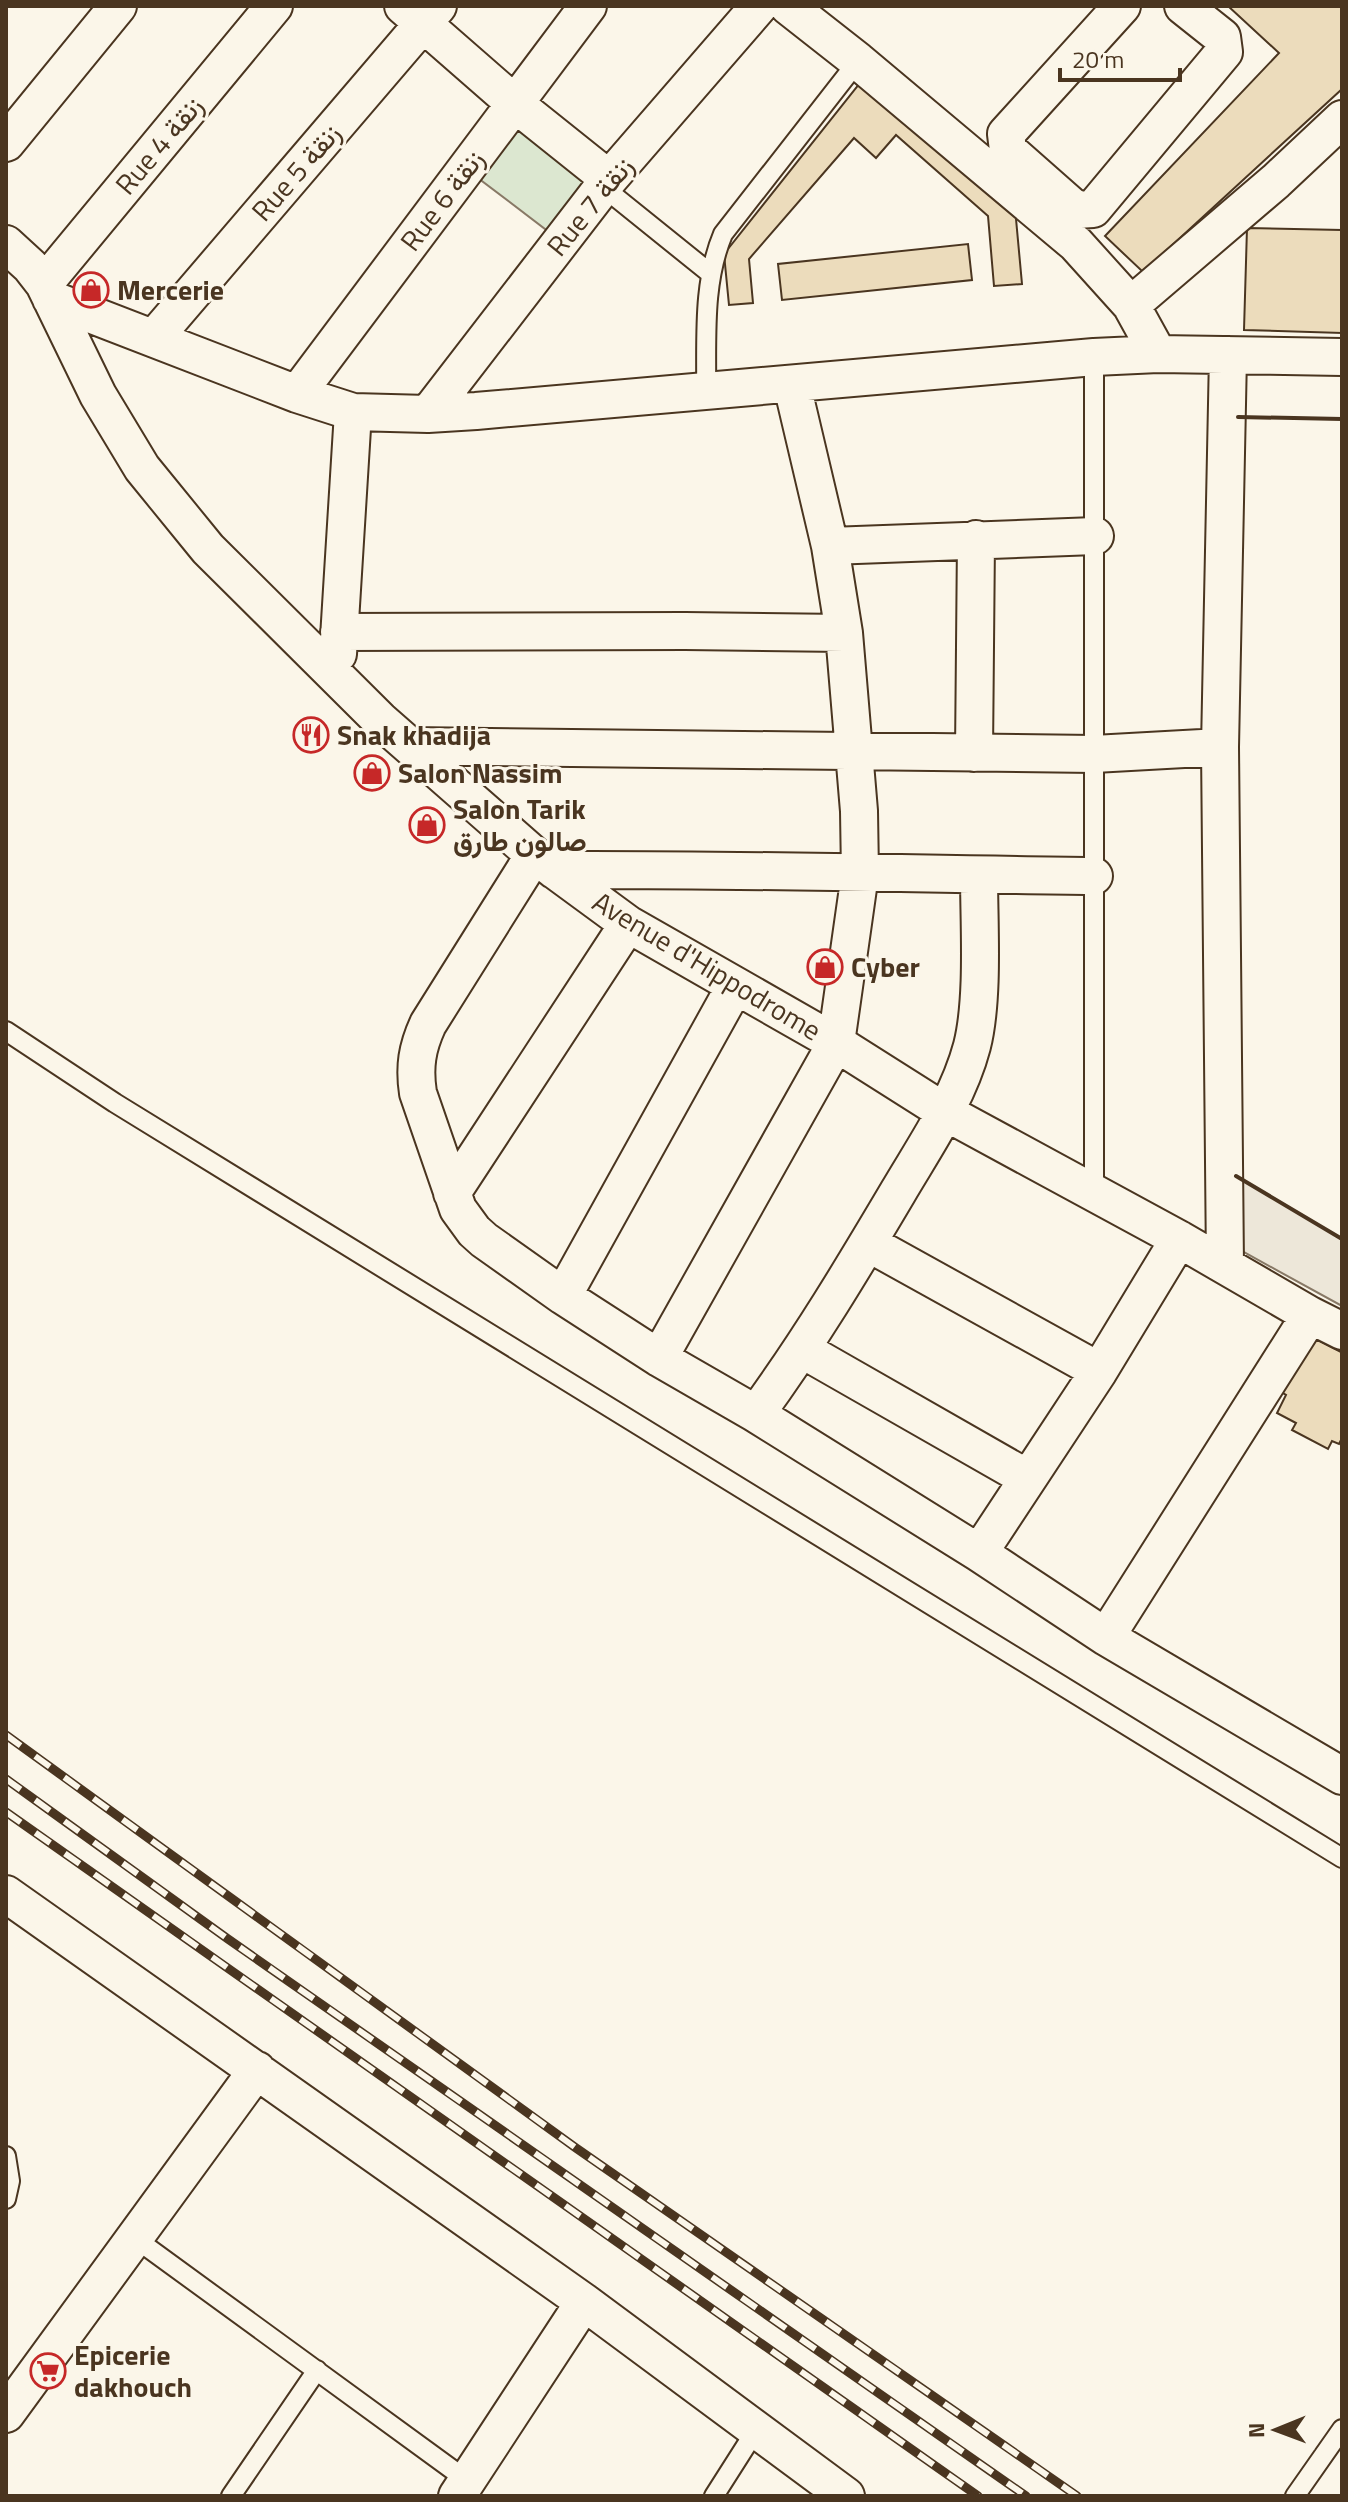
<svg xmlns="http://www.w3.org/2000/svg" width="1348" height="2502" font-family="'Titillium Web',Vazirmatn,sans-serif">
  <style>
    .green { fill: #dce7d0; stroke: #887966; stroke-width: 2 }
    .parking { fill: #ede7d9; stroke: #887966; stroke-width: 2 }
    .building { fill: #ecdcbc; stroke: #4a3520; stroke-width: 2 }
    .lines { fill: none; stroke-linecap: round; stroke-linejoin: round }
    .lane-casing { stroke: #4a3520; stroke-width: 22 }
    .street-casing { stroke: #4a3520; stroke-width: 40 }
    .lane { stroke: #fbf6e9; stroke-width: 18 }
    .street { stroke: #fbf6e9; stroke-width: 36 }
    .rail-casing { stroke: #4a3520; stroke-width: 9 }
    .rail { stroke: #fbf6e9; stroke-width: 6; stroke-dasharray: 18; stroke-linecap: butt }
    .wall { stroke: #4a3520; stroke-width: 4 }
    .labels { text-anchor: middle; stroke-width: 6; stroke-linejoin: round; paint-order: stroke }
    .street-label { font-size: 28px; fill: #4a3520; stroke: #fbf6e9 }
    .poi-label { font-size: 28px; font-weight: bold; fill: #4a3520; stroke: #fbf6e9; text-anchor: start }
  </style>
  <rect width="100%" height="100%" fill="#fbf6e9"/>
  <path class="green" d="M514 124 588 182 549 232 474 175Z"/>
  <path class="parking" d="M1236 1176 1342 1239V1306L1240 1250Z"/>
  <path class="building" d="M1228 6H1342V89L1143 272 1105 236 1279 53Z
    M860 83 1015 208 1022 284 994 286 988 216 896 135 876 158 854 138 749 259 753 303 729 305 724 254Z
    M1247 228 1342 230V333L1244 330Z
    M968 244 972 280 782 300 778 264Z
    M1312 1337 1341 1352 1342 1349V1438L1339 1444 1332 1441 1328 1449 1292 1430 1296 1423 1277 1413 1286 1395 1276 1389Z"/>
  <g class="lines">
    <defs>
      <path id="lane" d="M603 187 711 274
        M706 392C707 340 702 284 723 234L858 61
        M6 1031 115 1103 1342 1858
        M1094 1193V357
        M6 2156 10 2181 6 2199
        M136 2239 468 2481
        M231 2496 317 2370
        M714 2496 756 2430
        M1295 2496 1342 2429"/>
      <path id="street" d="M403 6 514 103 609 179
        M788 6 858 61 1076 244 1131 305 1158 354
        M1122 6 1006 134 1008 150 1076 210 1093 209 1224 52 1222 37 1183 6
        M6 143 118 6
        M6 244 30 266 44 284 98 395 142 468 208 549 380 720 534 855 628 924 836 1043 945 1112 1179 1239 1310 1315 1342 1331
        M44 284 274 6
        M51 299 297 394 353 412 428 414 476 411 1094 357 1158 354 1342 357
        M1131 305 1276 181 1342 119
        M154 338 438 6
        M297 394 588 6
        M428 414 609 179 759 6
        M830 546 1095 536
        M339 632 685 631 844 633
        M338 654 353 412
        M410 746 1094 754 1220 747
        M974 753 976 539
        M534 855 428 1024C417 1048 414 1067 418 1093L458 1209 474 1231 484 1240 563 1296 659 1358 756 1414 979 1553 1106 1637 1342 1776
        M554 870C734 869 914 874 1094 876
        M452 1193 628 924
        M868 1243 1099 1371
        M1225 1265 1220 747 1228 355
        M563 1296 735 986
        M803 1350 1027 1478
        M659 1358 836 1043 860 874 859 811 844 633 830 546 792 385
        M756 1414C808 1343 853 1268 898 1192 925 1146 958 1099 972 1046 984 999 979 924 979 875
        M979 1553 1099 1371 1179 1239
        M1106 1637 1310 1315
        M6 1894 584 2302 846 2496
        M6 2414 257 2070
        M457 2496 584 2302"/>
    </defs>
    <use href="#lane" class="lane-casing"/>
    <use href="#street" class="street-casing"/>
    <use href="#lane" class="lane"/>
    <use href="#street" class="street"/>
    <defs>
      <path id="rail" d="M6 1735 576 2148 1077 2496
        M6 1779 228 1939 1026 2496
        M6 1812 978 2496"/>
    </defs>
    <use href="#rail" class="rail-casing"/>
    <use href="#rail" class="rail"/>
    <path class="wall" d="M1238 417 1342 419
      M1236 1176 1342 1239"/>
  </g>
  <defs>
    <symbol id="shop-ring" viewBox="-11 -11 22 22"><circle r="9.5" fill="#fbf6e9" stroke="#c62828" stroke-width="1.5"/><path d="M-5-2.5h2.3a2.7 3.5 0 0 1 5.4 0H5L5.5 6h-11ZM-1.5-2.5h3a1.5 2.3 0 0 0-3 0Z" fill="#c62828"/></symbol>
    <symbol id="restaurant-ring" viewBox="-11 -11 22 22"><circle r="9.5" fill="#fbf6e9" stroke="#c62828" stroke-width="1.5"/><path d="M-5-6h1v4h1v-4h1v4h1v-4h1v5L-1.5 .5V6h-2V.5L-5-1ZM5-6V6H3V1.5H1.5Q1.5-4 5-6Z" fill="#c62828"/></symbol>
    <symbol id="supermarket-ring" viewBox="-11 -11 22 22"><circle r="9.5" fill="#fbf6e9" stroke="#c62828" stroke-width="1.5"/><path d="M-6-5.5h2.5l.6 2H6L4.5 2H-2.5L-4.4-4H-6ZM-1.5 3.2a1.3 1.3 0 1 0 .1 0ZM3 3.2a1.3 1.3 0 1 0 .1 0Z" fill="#c62828"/></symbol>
  </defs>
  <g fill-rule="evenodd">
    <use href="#shop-ring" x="71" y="270" width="40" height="40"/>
    <use href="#restaurant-ring" x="291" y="715" width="40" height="40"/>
    <use href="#shop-ring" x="352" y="753" width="40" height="40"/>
    <use href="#shop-ring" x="407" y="805" width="40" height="40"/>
    <use href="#shop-ring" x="805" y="947" width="40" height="40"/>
    <use href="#supermarket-ring" x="28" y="2351" width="40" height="40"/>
  </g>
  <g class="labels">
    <g class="street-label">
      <text transform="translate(159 145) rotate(-50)" y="10">Rue 4 زنقة</text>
      <text transform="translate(296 172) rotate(-49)" y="10">Rue 5 زنقة</text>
      <text transform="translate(442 200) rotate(-53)" y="10">Rue 6 زنقة</text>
      <text transform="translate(590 206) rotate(-51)" y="10">Rue 7 زنقة</text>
      <text transform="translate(707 966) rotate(31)" y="10">Avenue d'Hippodrome</text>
    </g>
    <g class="poi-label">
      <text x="117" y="300">Mercerie</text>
      <text x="337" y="745">Snak khadija</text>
      <text x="398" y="783">Salon Nassim</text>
      <text x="453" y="819">Salon Tarik<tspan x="453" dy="32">صالون طارق</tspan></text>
      <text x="851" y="977">Cyber</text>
      <text x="74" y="2365">Epicerie<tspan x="74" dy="32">dakhouch</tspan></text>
    </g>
  </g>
  <rect width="1348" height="2502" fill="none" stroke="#4a3520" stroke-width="16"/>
  <g transform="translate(1276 2430) rotate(269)" stroke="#fbf6e9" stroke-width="6" paint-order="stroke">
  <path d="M0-6L14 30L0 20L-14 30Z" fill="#4a3520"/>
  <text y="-12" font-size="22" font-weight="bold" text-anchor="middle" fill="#4a3520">N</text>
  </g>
  <path d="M1060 68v12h120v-12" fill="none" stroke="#4a3520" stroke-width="4"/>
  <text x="1072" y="68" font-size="24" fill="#4a3520" stroke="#fbf6e9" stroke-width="6" paint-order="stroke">20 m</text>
</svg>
